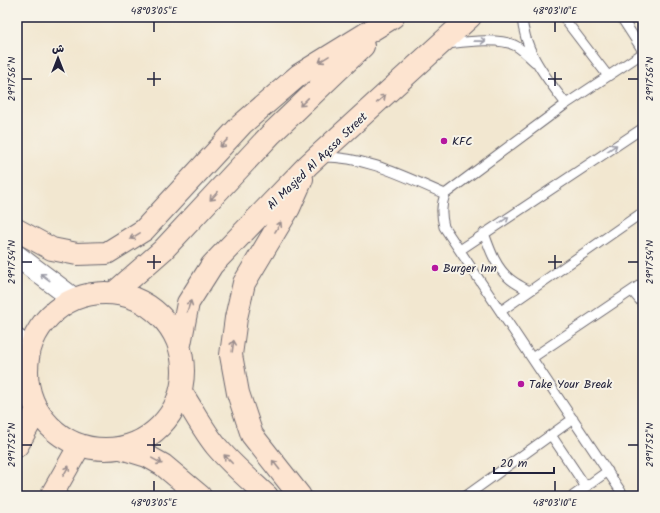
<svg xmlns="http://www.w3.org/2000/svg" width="660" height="513" font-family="Kalam,'Playpen Sans Arabic',sans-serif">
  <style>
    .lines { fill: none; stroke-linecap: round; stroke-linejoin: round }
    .service-casing { stroke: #6b676f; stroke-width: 11 }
    .tertiary-casing { stroke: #6b676f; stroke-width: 23 }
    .secondary-casing { stroke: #6b676f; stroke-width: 24 }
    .service { stroke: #fff; stroke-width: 9 }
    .tertiary { stroke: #fff; stroke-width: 21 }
    .secondary { stroke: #fde4d0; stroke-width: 22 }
    .oneway { stroke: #9c9ca7 }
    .oneway2 { stroke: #9a8d8d }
    .ticks { fill: none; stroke: #22223b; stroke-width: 1.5 }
    .poi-dot { fill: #b5179e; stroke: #f7f3e8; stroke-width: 1.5 }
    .labels { text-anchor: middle; stroke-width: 4; stroke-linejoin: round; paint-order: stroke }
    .poi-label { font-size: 12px; fill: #22223b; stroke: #f7f3e8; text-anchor: start }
    .street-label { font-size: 12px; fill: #22223b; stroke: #f7f3e8 }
    .neatline { fill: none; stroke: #22223b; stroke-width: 1.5 }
    .ticks-label { font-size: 10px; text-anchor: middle; fill: #22223b }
  </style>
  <rect width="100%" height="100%" fill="#f7f3e8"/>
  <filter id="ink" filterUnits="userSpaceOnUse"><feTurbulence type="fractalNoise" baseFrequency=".025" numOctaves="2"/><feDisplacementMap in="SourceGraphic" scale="8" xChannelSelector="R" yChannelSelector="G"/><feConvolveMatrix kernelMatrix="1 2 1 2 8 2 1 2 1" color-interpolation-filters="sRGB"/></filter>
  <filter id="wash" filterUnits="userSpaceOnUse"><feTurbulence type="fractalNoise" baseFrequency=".012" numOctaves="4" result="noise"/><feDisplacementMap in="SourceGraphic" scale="16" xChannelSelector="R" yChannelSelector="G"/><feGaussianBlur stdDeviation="0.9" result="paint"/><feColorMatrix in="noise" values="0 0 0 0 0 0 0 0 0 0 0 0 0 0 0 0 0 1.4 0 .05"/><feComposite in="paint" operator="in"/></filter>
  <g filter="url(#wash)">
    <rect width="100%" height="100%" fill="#f2e7d0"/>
  </g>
  <g filter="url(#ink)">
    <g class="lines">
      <defs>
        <path id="service" d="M522 17C524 51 546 77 566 104
          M566 17V21L608 76
          M621 17 643 51
          M447 44C465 42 500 37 516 46 523 50 529 57 535 62
          M321 157C366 156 405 177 445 194
          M484 233C490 250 496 268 510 279 516 284 523 287 529 291
          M460 250 643 128
          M632 291 643 304
          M501 311 643 212
          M532 358 643 283
          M551 435 586 487
          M466 496 573 419
          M573 496 608 471
          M624 496 444 227C441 214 441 206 445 194L566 104 643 53"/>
        <path id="tertiary" d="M17 256 74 299
          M17 340 27 368"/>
        <path id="secondary" d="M17 230 52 249 77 254 107 253 144 230 242 124 299 75 393 17
          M27 371a78 78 0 1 1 156 0a78 78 0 1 1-156 0Z
          M114 293 163 250 271 134 363 46
          M180 344 188 303 212 265 308 165 470 17
          M181 392C193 410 203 430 216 446 231 464 250 480 267 496
          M17 446 37 410
          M121 448 147 456 163 465 200 496
          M51 496 80 445
          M300 496 252 435 238 393 231 355 236 318 244 283 289 208 302 179"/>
      </defs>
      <use href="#service" class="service-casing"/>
      <use href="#tertiary" class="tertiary-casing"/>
      <use href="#secondary" class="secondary-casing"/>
      <use href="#service" class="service"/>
      <use href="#tertiary" class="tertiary"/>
      <use href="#secondary" class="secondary"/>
    </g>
    <defs><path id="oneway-shaft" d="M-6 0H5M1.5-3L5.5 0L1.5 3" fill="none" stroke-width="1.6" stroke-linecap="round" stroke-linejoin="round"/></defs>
    <g class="oneway">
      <use href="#oneway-shaft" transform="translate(480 41) rotate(-1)"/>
      <use href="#oneway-shaft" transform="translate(612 148) rotate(-34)"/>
      <use href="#oneway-shaft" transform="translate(504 220) rotate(-34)"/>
      <use href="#oneway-shaft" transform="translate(45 277) rotate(-143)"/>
    </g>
    <g class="oneway2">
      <use href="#oneway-shaft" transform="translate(324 59) rotate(148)"/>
      <use href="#oneway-shaft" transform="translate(381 99) rotate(-42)"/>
      <use href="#oneway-shaft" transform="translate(304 102) rotate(136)"/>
      <use href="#oneway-shaft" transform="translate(224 143) rotate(133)"/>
      <use href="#oneway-shaft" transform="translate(214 196) rotate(133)"/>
      <use href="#oneway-shaft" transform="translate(278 227) rotate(-59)"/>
      <use href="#oneway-shaft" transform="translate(135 236) rotate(149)"/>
      <use href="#oneway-shaft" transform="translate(189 306) rotate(-71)"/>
      <use href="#oneway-shaft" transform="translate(233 346) rotate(-82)"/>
      <use href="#oneway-shaft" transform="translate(228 459) rotate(-134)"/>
      <use href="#oneway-shaft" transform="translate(157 461) rotate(29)"/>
      <use href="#oneway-shaft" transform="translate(276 465) rotate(-128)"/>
      <use href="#oneway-shaft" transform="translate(66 471) rotate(-60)"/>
    </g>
  </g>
  <path class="ticks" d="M154 22V32M555 22V32M154 72V86M555 72V86M22 79H32M147 79H161M548 79H562M628 79H638M154 255V269M555 255V269M22 262H32M147 262H161M548 262H562M628 262H638M154 438V452M22 445H32M147 445H161M628 445H638M154 481V491M555 481V491"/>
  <g class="poi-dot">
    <circle cx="444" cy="141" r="4"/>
    <circle cx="435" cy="268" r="4"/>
    <circle cx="521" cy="384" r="4"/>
  </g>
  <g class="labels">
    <g class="poi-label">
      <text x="452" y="145">KFC</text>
      <text x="443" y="272">Burger Inn</text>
      <text x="529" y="388">Take Your Break</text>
    </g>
    <g class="street-label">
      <text transform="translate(317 161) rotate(-44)" y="4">Al Masjed Al Aqssa Street</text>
    </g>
  </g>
  <rect width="660" height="513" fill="none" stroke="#f7f3e8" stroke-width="44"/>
  <g transform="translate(58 58)" stroke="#f7f3e8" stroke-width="3" paint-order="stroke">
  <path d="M0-3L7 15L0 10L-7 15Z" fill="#22223b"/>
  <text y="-6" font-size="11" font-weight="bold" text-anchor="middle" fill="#22223b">ش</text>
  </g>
  <path d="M494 467v6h60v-6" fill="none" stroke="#22223b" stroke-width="2"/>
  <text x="500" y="467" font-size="12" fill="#22223b" stroke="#f7f3e8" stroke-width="3" paint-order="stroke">20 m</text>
  <rect x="22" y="22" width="616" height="469" class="neatline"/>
  <g class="ticks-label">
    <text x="154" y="14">48°03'05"E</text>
    <text x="555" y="14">48°03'10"E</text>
    <text transform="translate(11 79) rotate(-90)" y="4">29°17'56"N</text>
    <text transform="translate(649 79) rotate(-90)" y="4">29°17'56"N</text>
    <text transform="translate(11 262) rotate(-90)" y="4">29°17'54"N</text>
    <text transform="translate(649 262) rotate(-90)" y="4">29°17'54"N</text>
    <text transform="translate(11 445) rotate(-90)" y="4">29°17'52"N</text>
    <text transform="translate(649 445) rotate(-90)" y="4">29°17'52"N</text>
    <text x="154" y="506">48°03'05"E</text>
    <text x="555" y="506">48°03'10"E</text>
  </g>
</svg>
